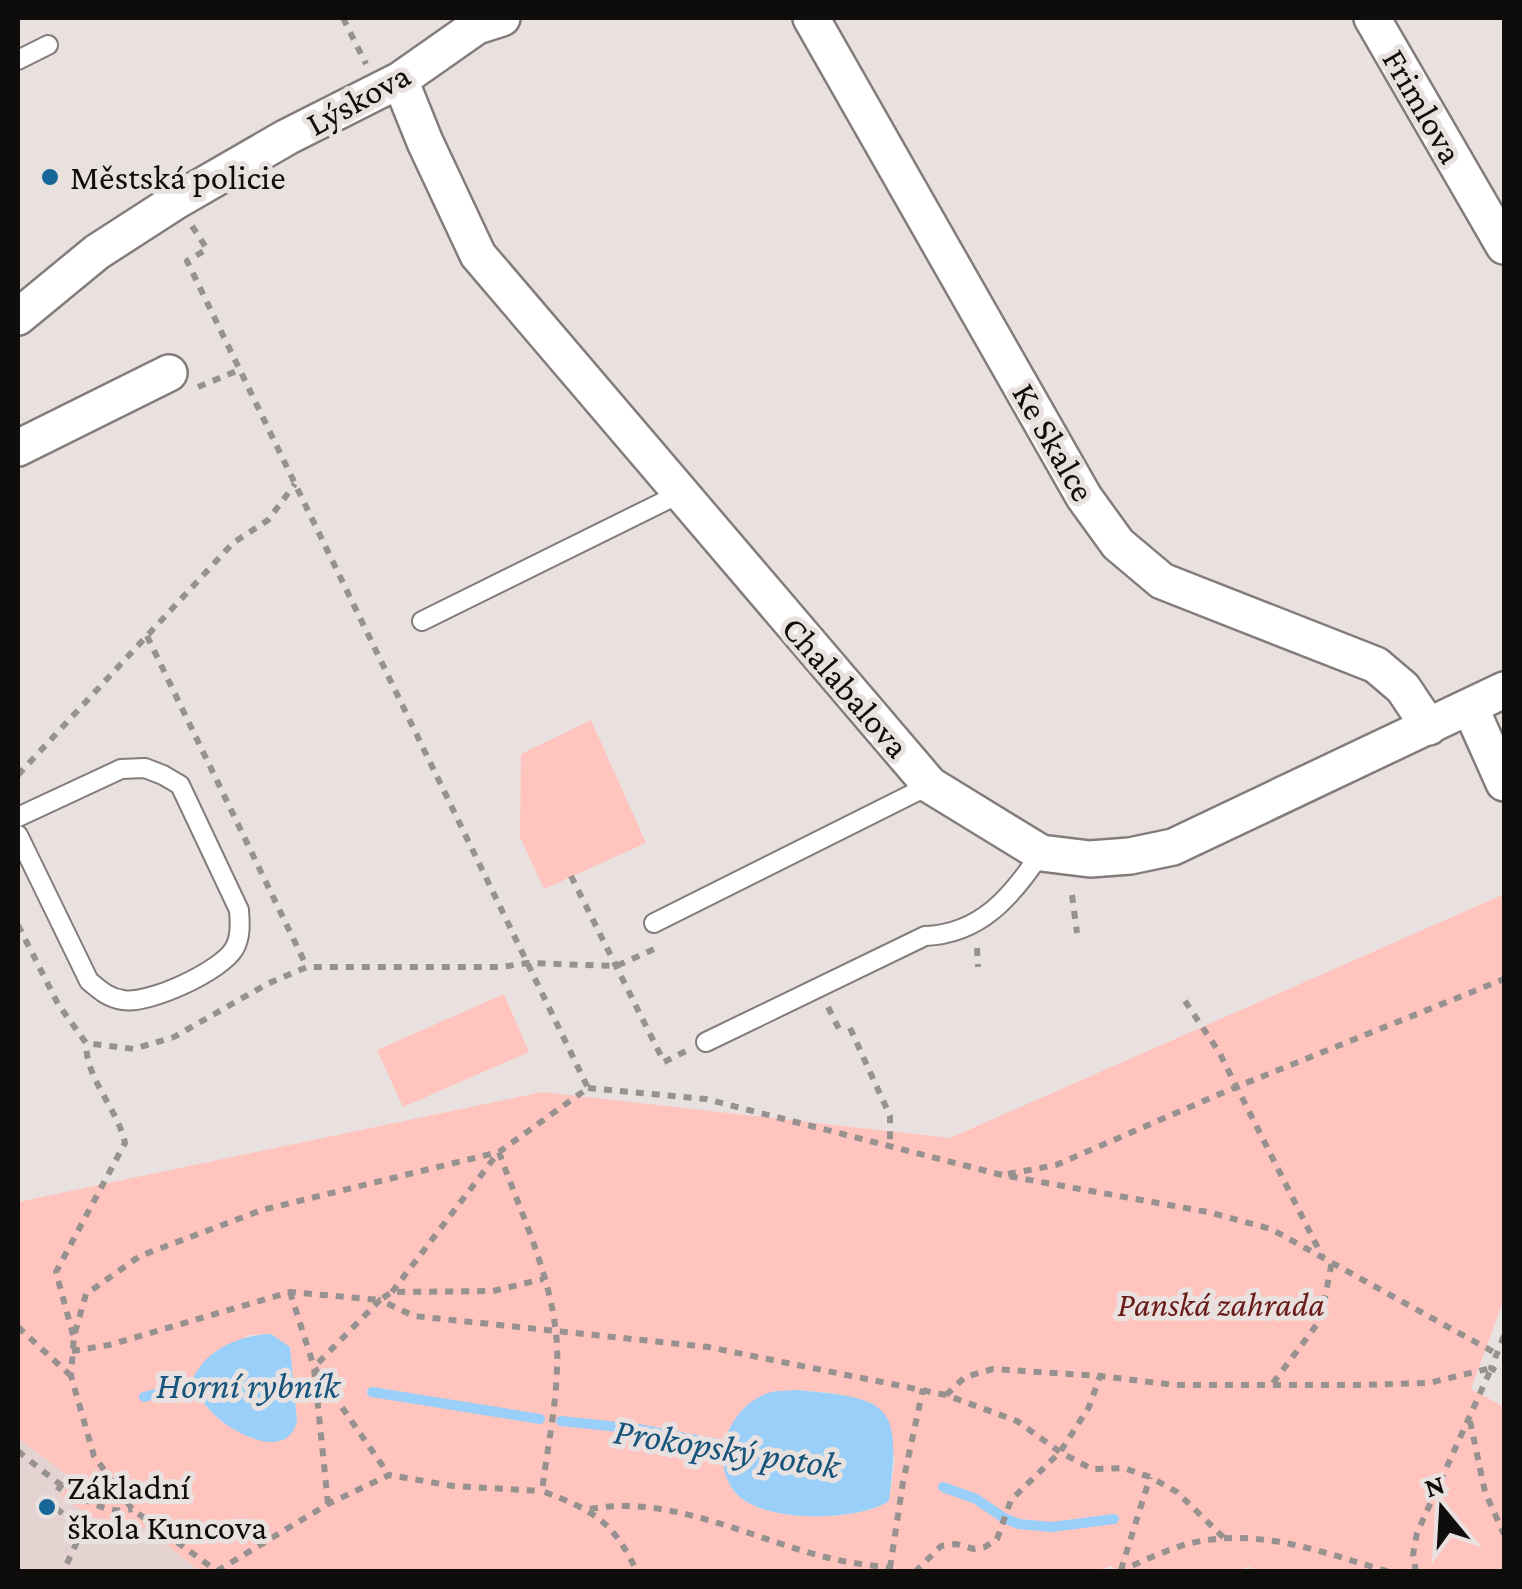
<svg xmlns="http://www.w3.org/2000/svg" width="1522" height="1589" font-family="'Crimson Pro',serif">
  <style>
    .built { fill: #e4d3d1 }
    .green { fill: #fec4bd; fill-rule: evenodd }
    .water { fill: #99cff9 }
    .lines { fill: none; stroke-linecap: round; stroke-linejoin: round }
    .stream { stroke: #99cff9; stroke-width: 10 }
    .service-casing { stroke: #837c7b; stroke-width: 22 }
    .minor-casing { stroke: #837c7b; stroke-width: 40 }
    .path { stroke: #979190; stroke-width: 6; stroke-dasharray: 8 8; stroke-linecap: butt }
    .service { stroke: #fff; stroke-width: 18 }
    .minor { stroke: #fff; stroke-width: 35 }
    .poi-dot { fill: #166698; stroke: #e9e1e0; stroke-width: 4 }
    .labels { text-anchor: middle; stroke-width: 10; stroke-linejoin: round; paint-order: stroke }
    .street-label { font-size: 35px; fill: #0f0d0c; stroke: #e9e1e0 }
    .poi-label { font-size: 35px; fill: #0f0d0c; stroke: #e9e1e0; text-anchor: start }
    .park-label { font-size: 35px; font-style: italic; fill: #691b19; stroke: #e9e1e0 }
    .water-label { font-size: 38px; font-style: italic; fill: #17547c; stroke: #e9e1e0 }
  </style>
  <rect width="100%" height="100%" fill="#e9e1e0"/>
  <path class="built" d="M18 1438 72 1478 61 1496 147 1529 200 1571H18Z"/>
  <path class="green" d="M591 720 646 843 544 889 520 837 521 754Z
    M1502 895 1504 901V1299L1471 1389 1504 1407V1571L1252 1572 1249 1566 1238 1572H1121L1110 1566 1097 1572 200 1571 147 1529 91 1517 61 1496 71 1478 18 1438V1202L542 1092 950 1138ZM270 1334 290 1347 297 1421 223 1423 206 1406 191 1384 248 1335ZM796 1390 832 1393 874 1404 895 1460 889 1501C858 1522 758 1524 734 1491 720 1472 722 1452 727 1431Z
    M504 994 529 1052 403 1107 377 1050Z"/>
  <path class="water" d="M271 1334 290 1347 297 1421C288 1458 244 1438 223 1422 209 1412 200 1398 191 1384 202 1351 238 1335 271 1334Z
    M796 1390C893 1398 901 1405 889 1501 858 1522 759 1524 734 1491 709 1458 729 1409 765 1394 774 1390 787 1391 796 1390Z"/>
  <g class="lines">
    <path class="stream" d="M372 1392 540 1419
      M144 1397 191 1384 202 1385
      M561 1421 638 1429 733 1447
      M780 1455 832 1464
      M943 1487 976 1499 1004 1518 1019 1524 1052 1527 1114 1519"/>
    <defs>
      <path id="service" d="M18 60 48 45
        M422 621 679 494
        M18 817 121 769 145 768 163 775 180 785 239 910C240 924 241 937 234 949 221 971 148 1005 123 1000 108 998 100 990 89 981L18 835
        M654 923 930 785
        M706 1042 925 936C981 934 1012 896 1041 853"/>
      <path id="minor" d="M811 18 1084 497 1118 544 1162 581 1376 665 1403 688 1429 727
        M1372 18 1504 246
        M400 80 425 142 478 255 930 785 1041 853 1090 859 1130 856 1173 847 1504 690
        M18 317 97 252 176 201 287 137 400 80 477 26 502 18
        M18 448 169 373
        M1470 707 1504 783"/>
    </defs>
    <use href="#service" class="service-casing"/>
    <use href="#minor" class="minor-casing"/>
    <path class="path" d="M343 18 366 64
      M192 226 207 249 187 261 588 1088 499 1152 262 1210 140 1256 86 1294 74 1336 71 1376 94 1456 132 1509 218 1572
      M198 387 239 370
      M147 636 307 967
      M18 775 233 543 268 520 295 484
      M571 876 664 1062 686 1051
      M1072 895 1077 933
      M18 925 58 1004 86 1043 134 1049 174 1037 267 984 307 967H501L528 963 616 966 659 947
      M977 948 978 967
      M1185 1001 1219 1052 1322 1256
      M828 1007 841 1033
      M850 1028 890 1116V1146
      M588 1088 706 1099 1002 1175 1208 1212 1271 1229 1497 1354
      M499 1152C523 1220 561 1294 557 1368 556 1408 547 1450 542 1491 592 1510 613 1520 637 1572
      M1008 1174 1056 1165 1236 1087 1504 979
      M290 1292 314 1367 389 1475
      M392 1292 498 1153
      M18 1327 70 1375
      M73 1335 56 1272 125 1143C117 1107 86 1080 86 1043
      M1504 1336 1491 1368 1504 1375
      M72 1351 109 1345 290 1292 380 1300 392 1292 493 1291 543 1279
      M1273 1383 1321 1319 1332 1261
      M946 1395 965 1377 993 1369 1100 1376 1175 1385H1362L1429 1383 1491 1368
      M1470 1421 1485 1492 1504 1534
      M18 1451C46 1473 95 1519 132 1509
      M62 1484 49 1503 83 1529 63 1572
      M328 1504 314 1367 380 1300 414 1316 708 1347 946 1395 1017 1421 1060 1452 1092 1469 1124 1468 1150 1477 1177 1492 1224 1538
      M590 1509C671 1494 751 1539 829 1558 849 1563 870 1565 890 1568V1572
      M890 1568 903 1482 923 1389
      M1121 1570 1150 1477
      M217 1571 328 1504 389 1475 453 1486 542 1491
      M915 1572 941 1546 956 1544 974 1549 985 1547 997 1539 1011 1500 1060 1452 1089 1407 1100 1376
      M1118 1572C1141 1562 1167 1549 1191 1543 1261 1527 1324 1553 1390 1572
      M1416 1572 1413 1555 1417 1533 1491 1369"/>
    <use href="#service" class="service"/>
    <use href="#minor" class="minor"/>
  </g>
  <g class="poi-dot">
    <circle cx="50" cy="177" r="10"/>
    <circle cx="47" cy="1507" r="10"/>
  </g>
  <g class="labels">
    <g class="street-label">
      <text transform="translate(358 99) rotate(-29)" y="12">Lýskova</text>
      <text transform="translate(1423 106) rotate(60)" y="12">Frimlova</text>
      <text transform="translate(1054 442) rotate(60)" y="12">Ke Skalce</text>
      <text transform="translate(846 687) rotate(49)" y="12">Chalabalova</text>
    </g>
    <g class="poi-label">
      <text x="70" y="189">Městská policie</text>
      <text x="67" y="1499">Základní<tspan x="67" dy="40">škola Kuncova</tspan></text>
    </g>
    <g class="park-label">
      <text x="1221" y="1316">Panská zahrada</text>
    </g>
    <g class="water-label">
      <text x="248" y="1398">Horní rybník</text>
      <text transform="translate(727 1448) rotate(9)" y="13">Prokopský potok</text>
    </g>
  </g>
  <rect width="1522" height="1589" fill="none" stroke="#0f0d0c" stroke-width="40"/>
  <g transform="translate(1442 1509) rotate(342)" stroke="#e9e1e0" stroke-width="8" paint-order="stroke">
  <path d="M0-8L18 38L0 25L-18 38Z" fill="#0f0d0c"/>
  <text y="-15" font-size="28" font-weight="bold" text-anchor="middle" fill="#0f0d0c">N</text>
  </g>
</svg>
